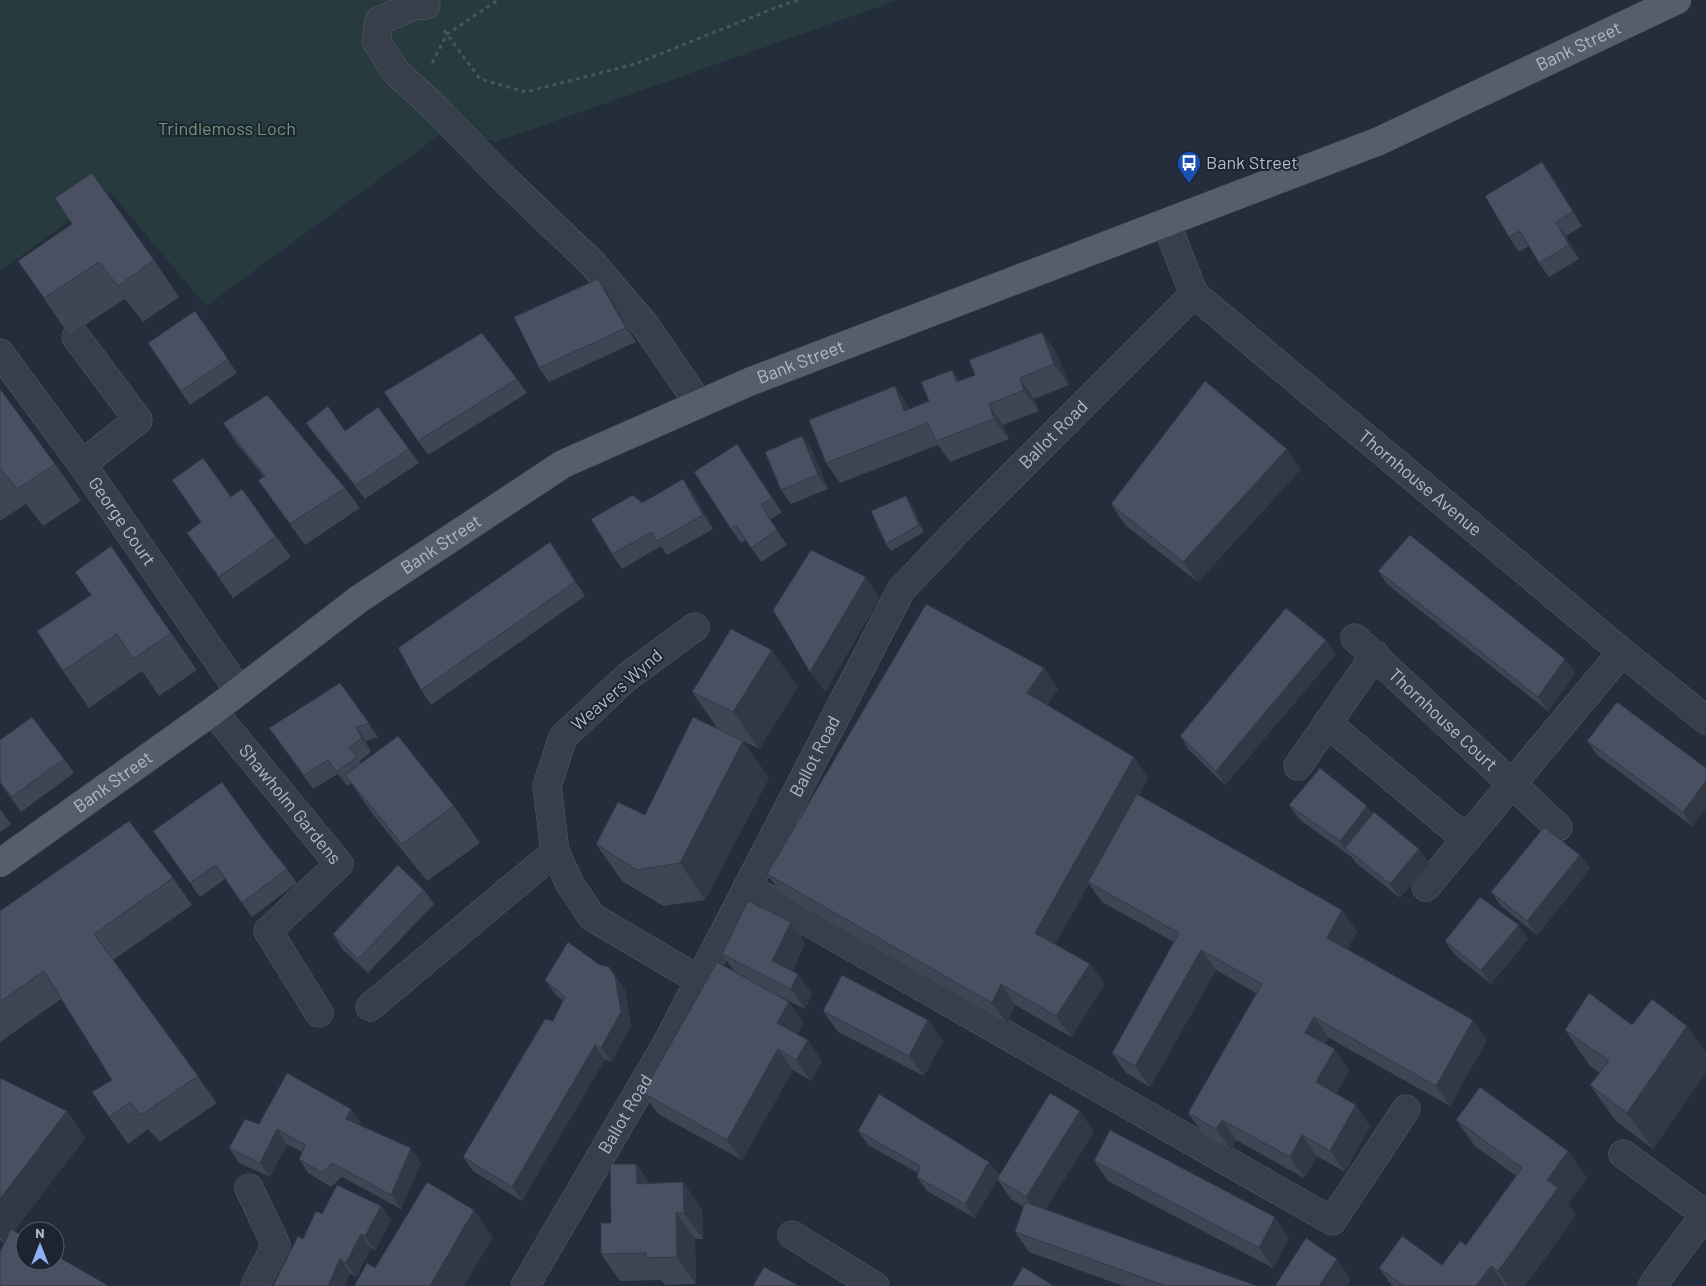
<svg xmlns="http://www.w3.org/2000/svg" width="1706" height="1286" font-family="Barlow,sans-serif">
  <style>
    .green { fill: #273a3d }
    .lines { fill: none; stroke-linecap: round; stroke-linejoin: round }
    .minor-casing { stroke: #565d69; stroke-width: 29 }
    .major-casing { stroke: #414854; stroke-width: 29 }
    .path { stroke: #46575b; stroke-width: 3; stroke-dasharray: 4 4; stroke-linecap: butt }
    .minor { stroke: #383f4c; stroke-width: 28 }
    .major { stroke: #565e6c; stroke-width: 28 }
    .wall { fill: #3e4554 }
    .shaded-wall { fill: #323845 }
    .building { fill: #485062; stroke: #323845 }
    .labels { text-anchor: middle; stroke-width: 4; stroke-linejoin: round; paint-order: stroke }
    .street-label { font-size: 18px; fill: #b3bac7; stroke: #1d2430 }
    .park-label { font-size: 18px; fill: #6c9778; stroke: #1d2430 }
    .poi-label { font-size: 18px; fill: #b3bac7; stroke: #1d2430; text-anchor: start }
  </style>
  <rect width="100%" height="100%" fill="#242d3b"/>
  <path class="green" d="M0 0H898L496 142 445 131 206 306 110 192 0 271Z"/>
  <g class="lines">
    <defs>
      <g id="minor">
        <path d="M426 5 413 6 379 21 376 41 396 72 431 104 499 174 592 263 645 325 699 404"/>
        <path id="s1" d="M1166 223 1194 294 1622 652 1706 720"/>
        <path d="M76 337 138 420 82 464"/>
        <path id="s2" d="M0 353 82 464 239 691"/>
        <path d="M695 627 627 677 563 737 547 786 555 852 570 884 592 917 699 980"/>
        <path id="s3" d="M1355 638 1558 827"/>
        <path id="s4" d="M213 711 339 864 268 931 319 1013"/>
        <path d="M1327 723 1466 839"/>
        <path d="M1298 766 1375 655"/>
        <path d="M747 887 1332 1221 1406 1109"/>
        <path d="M1426 887 1622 652"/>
        <path d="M370 1007 555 852"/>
        <path d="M1623 1154 1705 1214"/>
        <path d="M249 1188 276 1245 255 1286"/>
        <path d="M792 1235 875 1286"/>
        <path id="s5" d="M525 1286 667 1043 901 590 959 529 1194 294"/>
        <path d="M1652 1286 1706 1213"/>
      </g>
      <g id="major">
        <path id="s6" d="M0 863 213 711 359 599 563 464 749 382 1379 141 1677 0"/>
      </g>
    </defs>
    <use href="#minor" class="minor-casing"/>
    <use href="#major" class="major-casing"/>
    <path class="path" d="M444 30 480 79 526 92 635 64 780 6 799 0
      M432 63 447 34 498 0"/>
    <use href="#minor" class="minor"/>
    <use href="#major" class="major"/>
  </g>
  <path class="wall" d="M1542 162 1552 176 1582 226 1566 236 1579 259 1549 277 1539 263 1529 246 1519 252 1509 237Z
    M72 224 154 260 179 297 143 322 125 299 69 335 18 261Z
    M608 293 636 342 549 382 539 368Z
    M195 311 237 373 190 405 148 343Z
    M1056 352 1069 385 1034 399 1039 411 1003 425 1009 439 950 462 938 445 840 483 826 463 909 407 910 409 929 401 952 370 960 381Z
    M517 379 527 393 428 455 384 392Z
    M0 389 55 464 81 501 43 526 26 504 0 521Z
    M223 423 345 488 360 508 305 545 258 480 264 477 237 444Z
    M306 423 345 430 409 449 419 463 365 499 316 437Z
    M802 436 812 450 828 489 791 504 781 490Z
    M737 444 782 512 770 520 787 545 761 562 746 540 741 543 731 529Z
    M1301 469 1198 582 1125 525 1111 504Z
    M683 479 693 493 713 529 667 555 661 546 622 569 612 554 642 503Z
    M242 489 291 557 233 598 187 533 201 522 231 497Z
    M911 503 924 532 891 551 886 544Z
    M550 542 560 556 585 596 431 705 421 690Z
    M111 546 197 670 159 696 142 671 89 708 63 671 91 595Z
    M1378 571 1565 659 1575 673 1548 711 1388 585Z
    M1326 640 1336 654 1225 785 1189 750 1180 736Z
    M1044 668 1058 689 1047 705 1134 757 1148 778 1139 795 1357 931 1347 949 1473 1020 1487 1040 1450 1106 1329 1038 1325 1044 1349 1070 1336 1094 1370 1126 1345 1172 1317 1156 1304 1178 1236 1140 1231 1150 1203 1134 1188 1113 1256 993 1216 970 1150 1087 1126 1073 1112 1053 1174 942 1102 902 1089 884 1055 944 1090 964 1105 984 1071 1037 1015 1005 1007 1023 782 895 767 874Z
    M340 683 378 737 366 741 371 752 360 761 361 763 454 806 480 843 427 881 371 812 351 783 347 786 338 774 313 789 269 728Z
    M798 687 759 749 743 741 769 778 705 900 663 906 622 881 596 844 645 815 718 729 692 692Z
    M0 740 64 759 74 773 21 812 0 783Z
    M1587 741 1706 768V808L1692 826 1597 755Z
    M1289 805 1372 814 1419 849 1429 863 1400 898 1355 862 1350 855V856L1299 819Z
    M0 809 11 824 0 832Z
    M153 831 260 835 287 869 297 883 252 917 225 879 200 897Z
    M1580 855 1590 869 1537 935 1501 906 1491 892Z
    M173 878 192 905 113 960 217 1103 160 1142 148 1129 128 1144 92 1092 112 1080 61 999 0 1042V911Z
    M424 890 434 904 368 973 342 949 333 934Z
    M791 922 805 943 792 971 812 994 805 1009 775 994 804 1023 797 1034 808 1040 822 1061 811 1081 793 1070 742 1160 658 1114 643 1093 734 971 722 954Z
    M1528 939 1491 984 1455 955 1445 941Z
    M600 965 609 967 625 990 631 1026 611 1062 605 1059 522 1201 473 1171 463 1157 553 1021 563 1001 555 994 545 980Z
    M823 1011 943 1041 924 1076 838 1032Z
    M1632 1025 1687 1026 1706 1053V1072L1653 1149 1616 1121 1590 1085 1600 1073 1590 1066 1565 1030Z
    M0 1078 67 1111 85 1138 14 1231 4 1243 0 1240Z
    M351 1109 361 1123 360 1126 421 1163 401 1209 342 1177 331 1187 308 1173 299 1159 302 1152 287 1144 270 1177 239 1163 229 1148 259 1124Z
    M1456 1120 1568 1151 1587 1178 1568 1203 1576 1215 1525 1286H1392L1379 1268 1442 1265 1466 1245 1516 1176 1475 1146Z
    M858 1131 989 1162 999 1175 1094 1132 1045 1209 1257 1286H1123L1029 1252 1015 1232 1023 1207 1011 1199 997 1179 975 1218 927 1191 917 1177 918 1173 868 1145Z
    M1094 1161 1289 1238 1273 1268 1108 1181Z
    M636 1164 650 1183 683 1182 702 1209 703 1239H695L696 1284 665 1285 661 1280 620 1281 601 1254 611 1223Z
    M381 1206 391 1220 375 1251 371 1248 356 1277 350 1273 345 1286H273L303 1239Z"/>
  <path class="shaded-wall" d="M1542 162 1552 176 1582 226 1573 212Z
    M1556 222 1566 236 1579 259 1569 245Z
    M598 279 608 293 636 342 626 328Z
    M1042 332 1056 352 1069 385 1054 364Z
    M952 370 966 390 957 382Z
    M1020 378 1034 399 1039 411 1024 390Z
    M895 386 909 407 917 427 904 411Z
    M989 404 1003 425 1009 439 994 419Z
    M802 436 812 450 828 489 818 475Z
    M737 444 747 458 782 512 772 498Z
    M1287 449 1301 469 1198 582 1183 562Z
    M683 479 693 493 713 529 703 515Z
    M906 496 911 503 924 532 919 525Z
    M550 542 560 556 585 596 575 582Z
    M866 577 880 598 825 692 810 672Z
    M1326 640 1336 654 1225 785 1216 771Z
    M772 650 798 687 759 749 733 712Z
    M1565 659 1575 673 1548 711 1538 697Z
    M1044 668 1058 689 1042 714 1027 693Z
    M356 727 366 741 371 752 362 738Z
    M743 741 769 778 705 900 680 863Z
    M1134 757 1148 778 1090 883 1088 882 1089 884 1049 954 1035 933Z
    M1706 781V808L1692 826 1683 812Z
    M1367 806 1377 820 1345 848 1350 856 1340 841Z
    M1419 849 1429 863 1400 898 1390 884Z
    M1580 855 1590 869 1537 935 1527 921Z
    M1342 910 1357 931 1341 959 1327 938Z
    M791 922 805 943 786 981 772 961Z
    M1519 925 1528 939 1491 984 1481 970Z
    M1201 950 1216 970 1150 1087 1135 1066Z
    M1090 964 1105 984 1071 1037 1056 1016Z
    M798 974 812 994 805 1009 791 989Z
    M615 976 625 990 631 1026 611 1062 601 1048Z
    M1001 984 1015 1005 1007 1023 992 1003Z
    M789 1002 804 1023 792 1044 777 1023Z
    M1314 1017 1329 1038 1319 1054 1305 1033Z
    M928 1020 943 1041 924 1076 909 1056Z
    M1473 1020 1487 1040 1450 1106 1436 1086Z
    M1687 1026 1706 1053V1072L1653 1149 1627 1113Z
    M808 1040 822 1061 811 1081 796 1060Z
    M595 1045 605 1059 522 1201 512 1187Z
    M778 1049 793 1070 742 1160 727 1140Z
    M1335 1049 1349 1070 1330 1103 1316 1082Z
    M1356 1105 1370 1126 1345 1172 1330 1151Z
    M351 1109 361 1123 356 1134 346 1119Z
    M67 1111 85 1138 5 1243 0 1236V1199Z
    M1080 1111 1094 1132 1040 1218 1026 1197Z
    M1222 1120 1236 1140 1231 1150 1216 1129Z
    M277 1129 287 1144 270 1177 260 1163Z
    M1302 1135 1317 1156 1304 1178 1290 1157Z
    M411 1148 421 1163 401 1209 391 1195Z
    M1568 1151 1587 1178 1568 1203 1576 1215 1525 1286H1508L1498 1271 1547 1180Z
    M989 1162 999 1176 975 1218 965 1204Z
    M636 1164 655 1190 637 1184Z
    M683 1182 702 1209 703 1239 684 1213Z
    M381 1206 391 1220 375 1251 365 1236Z
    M474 1210 493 1237 464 1286H430Z
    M676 1213 695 1239 696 1284 677 1257Z
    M1275 1217 1289 1238 1273 1268 1259 1248Z
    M361 1234 371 1248 356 1277 346 1263Z
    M340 1259 350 1273 345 1286H328Z
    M1337 1259 1351 1280 1347 1286H1319Z
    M1491 1266 1505 1286H1476Z"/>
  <path class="building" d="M1542 162 1573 212 1556 222 1569 245 1539 263 1520 231 1509 237 1485 196Z
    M92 173 154 260 118 286 99 262 44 298 18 261 72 224 55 198Z
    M598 279 626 328 539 368 514 317Z
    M195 311 228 359 181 391 148 343Z
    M1042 332 1054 364 1020 378 1024 390 989 404 994 419 936 441 928 423 826 463 809 420 895 386 904 411 929 401 921 382 952 370 957 382 975 375 969 360Z
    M482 333 517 379 418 441 384 392Z
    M1205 381 1287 449 1183 562 1111 504Z
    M0 389 55 464 17 489 0 468Z
    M267 395 345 488 290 524 258 480 265 476 223 423Z
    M328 406 345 431 378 407 409 449 355 485 306 423Z
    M802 436 818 475 781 490 765 452Z
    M737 444 772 498 761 505 777 530 751 548 736 525 731 529 694 472Z
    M203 458 231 497 242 489 276 537 219 577 187 533 201 522 172 480Z
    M683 479 703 515 657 541 652 532 612 554 591 519 633 495 642 503Z
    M906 496 919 525 886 544 871 511Z
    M1410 535 1565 659 1538 697 1378 571Z
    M550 542 575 582 421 690 398 648Z
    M111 546 171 633 133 659 117 634 63 671 37 631 91 595 75 572Z
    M811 550 866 577 810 672 773 610Z
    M926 604 1044 668 1027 693 1134 757 1035 933 1090 964 1056 1016 1001 984 992 1003 767 874Z
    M1286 608 1326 640 1216 771 1180 736Z
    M731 629 772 650 733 712 692 692Z
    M340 683 369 723 356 727 362 738 349 747 357 757 337 772 328 760 304 775 269 728Z
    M1617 702 1706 768V781L1683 812 1587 741Z
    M32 717 64 759 12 797 0 782V740Z
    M693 717 743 741 680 863 637 870 596 844 618 802 645 815Z
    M398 736 454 806 402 844 345 775Z
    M1320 768 1367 806 1340 841 1289 805Z
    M222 782 260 835 287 869 242 903 216 865 190 883 153 831Z
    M1137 794 1342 910 1327 938 1473 1020 1436 1086 1314 1017 1305 1033 1335 1049 1316 1082 1356 1105 1330 1151 1302 1135 1290 1157 1222 1120 1216 1129 1188 1113 1262 984 1201 950 1135 1066 1112 1053 1179 933 1088 882Z
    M1374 812 1419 849 1390 884 1345 848Z
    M129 821 173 878 94 934 198 1076 141 1115 130 1102 109 1117 92 1092 112 1080 44 971 0 1002V911Z
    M1544 827 1580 855 1527 921 1491 892Z
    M398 865 424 890 358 959 333 934Z
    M1480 897 1519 925 1481 970 1445 941Z
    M748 901 791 922 772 961 798 974 791 989 722 954Z
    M568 942 600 965 609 967 615 976 621 1012 601 1048 595 1045 512 1187 463 1157 545 1019 553 1021 565 997 545 980Z
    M717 962 789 1002 777 1023 808 1040 796 1060 778 1049 727 1140 643 1093Z
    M842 975 928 1020 909 1056 823 1011Z
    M1589 993 1632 1025 1652 999 1687 1026 1627 1113 1590 1085 1609 1061 1565 1030Z
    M287 1073 351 1109 346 1119 411 1148 391 1195 332 1163 322 1173 299 1159 305 1145 277 1129 260 1163 229 1148 245 1119 259 1124Z
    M0 1078 67 1111 0 1199Z
    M1480 1087 1568 1151 1547 1180 1558 1188 1498 1271 1491 1266 1476 1286H1404L1379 1268 1402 1236 1442 1265 1460 1241 1466 1245 1522 1168 1456 1120Z
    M1050 1093 1080 1111 1026 1197 997 1179Z
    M879 1094 989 1162 965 1204 917 1177 920 1166 858 1131Z
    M1110 1130 1275 1217 1259 1248 1094 1161Z
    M610 1164H636L637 1184 683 1182 684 1213H676L677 1257 646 1258V1253L601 1254V1223H611Z
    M427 1182 474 1210 430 1286H354L367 1263 375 1268Z
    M337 1185 381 1206 365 1236 361 1234 346 1263 340 1259 328 1286H273L298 1236 303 1239 316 1211 322 1214Z
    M1025 1202 1257 1286H1166L1015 1232Z
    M11 1229 25 1238V1261H55V1255L109 1286H0V1252Z
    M1306 1238 1337 1259 1319 1286H1275Z
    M764 1267 799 1286H753Z
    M1023 1267 1054 1286H1012Z"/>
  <defs>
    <symbol id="bus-pin" viewBox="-11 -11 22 30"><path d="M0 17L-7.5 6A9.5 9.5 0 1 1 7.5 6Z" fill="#1a4fb4" stroke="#1d2430"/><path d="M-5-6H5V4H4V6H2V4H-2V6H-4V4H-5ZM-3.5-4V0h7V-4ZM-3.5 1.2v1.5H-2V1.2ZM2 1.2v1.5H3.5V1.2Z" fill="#fff"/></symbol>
  </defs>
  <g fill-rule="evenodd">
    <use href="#bus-pin" x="1175" y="149" width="28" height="38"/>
  </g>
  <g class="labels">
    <g class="street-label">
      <text dy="6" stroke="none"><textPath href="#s6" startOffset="1789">Bank Street</textPath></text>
      <text dy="6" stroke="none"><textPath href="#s6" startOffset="949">Bank Street</textPath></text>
      <text dy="6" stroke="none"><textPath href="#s5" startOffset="1009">Ballot Road</textPath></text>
      <text dy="6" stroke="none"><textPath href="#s1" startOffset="371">Thornhouse Avenue</textPath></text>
      <text dy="6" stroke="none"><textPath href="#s2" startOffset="208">George Court</textPath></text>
      <text dy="6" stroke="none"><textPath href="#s6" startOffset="544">Bank Street</textPath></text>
      <text transform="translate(617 690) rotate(-41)" y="6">Weavers Wynd</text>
      <text dy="6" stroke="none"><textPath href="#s3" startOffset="120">Thornhouse Court</textPath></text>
      <text dy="6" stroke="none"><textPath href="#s5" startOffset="604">Ballot Road</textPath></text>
      <text dy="6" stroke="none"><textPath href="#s6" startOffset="139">Bank Street</textPath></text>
      <text dy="6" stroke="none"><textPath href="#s4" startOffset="121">Shawholm Gardens</textPath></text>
      <text dy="6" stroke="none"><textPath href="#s5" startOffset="199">Ballot Road</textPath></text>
    </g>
    <g class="park-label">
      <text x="227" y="135">Trindlemoss Loch</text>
    </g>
    <g class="poi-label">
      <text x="1206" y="169">Bank Street</text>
    </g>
  </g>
  <g transform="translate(40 1246)"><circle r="24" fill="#1d2430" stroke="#59606c"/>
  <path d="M0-4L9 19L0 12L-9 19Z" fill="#8daef3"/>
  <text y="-8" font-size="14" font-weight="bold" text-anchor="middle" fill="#b3bac7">N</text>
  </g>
</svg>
